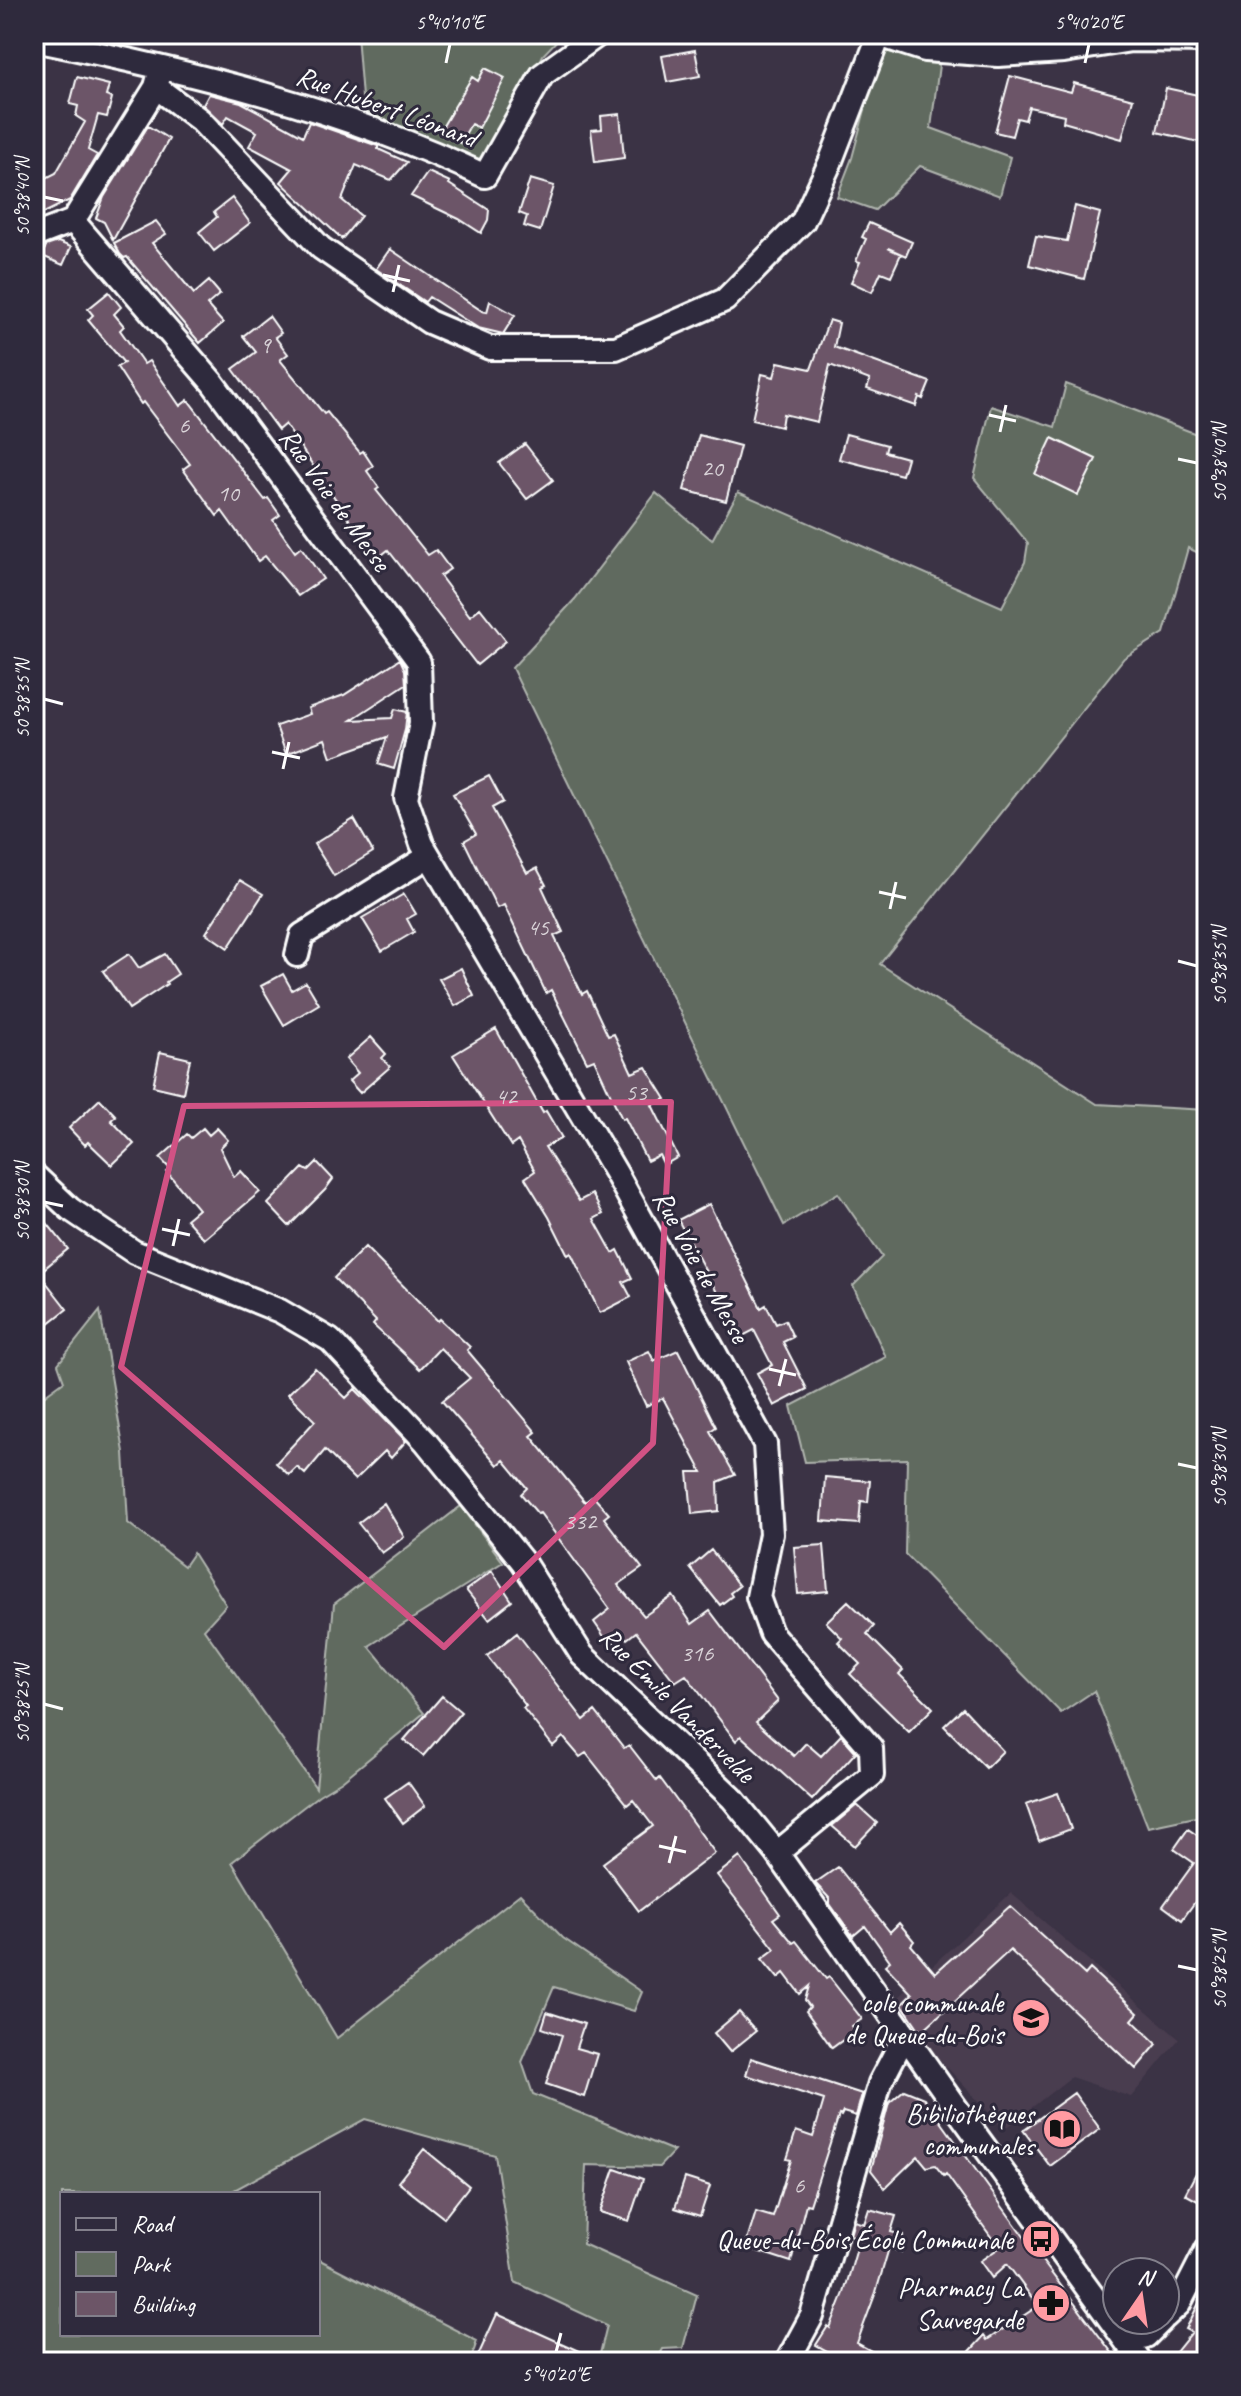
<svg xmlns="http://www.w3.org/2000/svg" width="1241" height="2396" font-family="Caveat,sans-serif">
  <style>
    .built { fill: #4a3d4f }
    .green { fill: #616b5f; stroke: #b0b5af; stroke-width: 2 }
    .building { fill: #6c5567; stroke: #fff; stroke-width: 2 }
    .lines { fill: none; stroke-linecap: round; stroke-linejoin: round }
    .minor-casing { stroke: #fff; stroke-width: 28 }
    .minor { stroke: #2f2a3d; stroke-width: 22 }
    .marked { fill: none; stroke: #d15284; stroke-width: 6; stroke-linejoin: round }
    .ticks { fill: none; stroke: #fff; stroke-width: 3 }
    .labels { text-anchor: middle; stroke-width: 6; stroke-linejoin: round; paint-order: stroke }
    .number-label { font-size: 24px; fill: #dad4d9 }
    .street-label { font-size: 28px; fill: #fff; stroke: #2f2a3d }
    .poi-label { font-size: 28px; fill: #fff; stroke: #2f2a3d; text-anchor: end }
    .neatline { fill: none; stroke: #fff; stroke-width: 3 }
    .ticks-label { font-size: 20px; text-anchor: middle; fill: #fff }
  </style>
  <rect width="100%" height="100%" fill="#3b3345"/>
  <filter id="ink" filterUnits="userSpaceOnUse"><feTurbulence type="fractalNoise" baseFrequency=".0125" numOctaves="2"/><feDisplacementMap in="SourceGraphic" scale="16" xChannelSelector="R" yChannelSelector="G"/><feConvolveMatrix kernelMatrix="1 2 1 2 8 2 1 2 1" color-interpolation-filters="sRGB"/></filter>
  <g filter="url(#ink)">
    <path class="built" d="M1011 1893 1179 2039 1131 2097 1071 2077 1004 2129 919 2037 897 1998Z"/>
    <path class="green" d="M357 34H563L543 55 498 150 474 162 363 110Z
      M881 50 939 65 931 128 1010 157 1000 196 920 166 875 210 837 197 852 158Z
      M1066 384 1207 438V557L1188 548 1164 633 1124 658 880 964 1097 1104 1207 1110V1820L1200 1816 1148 1827 1094 1691 1061 1713 905 1554 907 1459 805 1462 791 1406 886 1357 853 1286 882 1257 838 1193 784 1225 512 668 575 599 656 493 712 540 738 492 1002 607 1025 562 1028 543 974 478 991 406 1055 427Z
      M100 1311 124 1452 128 1523 184 1566 193 1553 226 1605 204 1629 316 1788 334 1604 461 1506 503 1562 369 1646 424 1713 342 1781 319 1795 232 1862 337 2038 520 1894 563 1938 642 1992 634 2011 554 1987 522 2062 533 2094 674 2151 659 2167 586 2165 583 2244 697 2295 683 2348 663 2349 656 2362H598L607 2325 515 2282 495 2155 365 2119 227 2194H62V2334H318V2259L477 2341 470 2362H34V2166L42 2149 34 2144V1403L64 1381 58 1364Z"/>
    <path class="building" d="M695 50 700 76 667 82 662 56Z
      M485 68 505 78 479 128 471 124 460 143 440 131 472 77 478 81Z
      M1010 76 1071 92 1074 83 1133 99 1122 139 1063 122 1064 115 1029 107 1025 120 1017 118 1012 136 995 132Z
      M77 77 109 85 106 96 112 98 107 117 98 115 88 150 97 155 70 200 42 214 34 198V184L56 173 85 122 76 116 78 106 70 104Z
      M1166 88 1207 97V144L1157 132Z
      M209 94 241 102 303 136 309 122 378 146V149L407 162 391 180 356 165 342 200 361 216 342 239 281 182 292 169 249 146 257 132 228 116 223 124 203 105Z
      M620 114 624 158 595 162 591 130 602 129 601 116Z
      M148 126 169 139 113 240 104 222 96 218 104 197Z
      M428 172 450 182 449 184 489 210 488 220 481 233 459 219 411 196Z
      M530 179 554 186 540 231 524 226 527 216 519 213Z
      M232 198 250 223 214 251 199 232 217 217 214 212Z
      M1075 206 1100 213 1084 279 1029 265 1036 236 1067 241Z
      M156 221 166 234 152 243 194 294 209 281 220 294 207 305 223 323 200 343 127 257 124 258 120 254 114 243Z
      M869 223 912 242 906 256 888 248 901 254 891 276 881 272 872 292 851 282 860 262 856 261 866 239 862 237Z
      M58 242 71 247 63 265 42 256 46 246Z
      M390 249 482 311 487 312 490 301 515 315 503 334 478 328 429 297 425 302 376 269Z
      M109 292 121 307 114 314 124 326 120 330 144 364 149 361 180 406 188 400 265 500 268 498 280 515 273 520 295 552 301 547 323 579 298 596 265 556 258 561 222 511 217 516 183 469 190 464 143 402 141 404 117 367 124 363 88 320 93 315 88 309Z
      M269 316 281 333 275 337 288 354 280 360 324 414 327 412 360 453 363 451 373 466 367 471 379 488 376 490 428 555 436 550 450 569 440 576 470 616 480 608 506 641 477 665 388 550 378 558 355 528 285 424 278 430 233 369 256 352 243 336Z
      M829 320 839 323 834 347 930 382 923 399 919 397 916 406 867 389 870 380 830 365 817 422 783 414 781 427 752 420 762 374 774 377 778 362 811 369Z
      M846 434 887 445 885 452 907 458 902 475 839 459Z
      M699 435 740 446 726 501 684 490Z
      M1052 438 1096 459 1078 495 1035 474Z
      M525 444 553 480 527 499 499 463Z
      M400 659 405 670 406 684 351 720 392 718 395 709 407 712 405 730 394 769 378 764 387 737 331 757 325 739 286 754 276 726 310 714 308 708 344 695Z
      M489 776 503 802 492 808 527 873 537 868 546 885 542 887 563 932 554 936 582 994 587 991 608 1036 614 1034 632 1073 646 1067 666 1099 652 1105 678 1157 664 1165 659 1155 647 1161 625 1118 622 1119 594 1059 587 1062 551 990 546 993 504 905 497 908 464 841 476 834 453 794Z
      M354 819 373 852 334 876 314 844Z
      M240 880 263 894 228 948 206 933Z
      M404 894 416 914 407 919 414 932 382 951 362 918Z
      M129 954 139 968 165 954 178 974 166 982 167 984 129 1009 103 971Z
      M461 968 474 996 455 1006 439 979Z
      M283 974 292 990 306 982 319 1004 284 1025 261 986Z
      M496 1029 543 1113 546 1111 562 1138 545 1147 579 1201 592 1194 603 1214 594 1219 613 1253 618 1250 632 1278 623 1282 631 1297 600 1313 571 1253 568 1255 549 1217 525 1178 535 1171 518 1141 511 1146 453 1055Z
      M371 1037 386 1054 382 1058 390 1067 360 1093 349 1081 358 1073 346 1059Z
      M160 1052 190 1059 183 1093 153 1086Z
      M100 1099 116 1116 111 1120 134 1144 112 1165 88 1142 85 1145 69 1128Z
      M203 1128 209 1135 217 1128 228 1140 220 1148 234 1177 241 1171 260 1192 204 1239 186 1219 198 1209 167 1172 170 1169 160 1158 187 1134 191 1138Z
      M317 1162 333 1179 325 1190 289 1226 268 1204 303 1168 308 1171Z
      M709 1204 761 1308 766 1305 776 1324 785 1320 793 1337 783 1342 807 1389 774 1406 757 1373 772 1365 754 1330 741 1337 678 1220Z
      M34 1207 68 1249 39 1273 67 1309 34 1335Z
      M365 1247 438 1321 440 1319 470 1347 467 1350 536 1432 531 1436 585 1502 593 1496 609 1514 604 1518 642 1568 618 1585 644 1616 673 1596 692 1624 710 1611 778 1701 756 1722 794 1756 806 1743 821 1756 841 1735 856 1752 812 1800 741 1736 736 1741 686 1675 675 1682 636 1632 627 1639 623 1635 610 1645 594 1622 610 1609 540 1513 538 1514 521 1494 527 1488 504 1460 498 1465 442 1401 470 1378 440 1348 420 1369 373 1325 376 1321 334 1278Z
      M678 1350 716 1427 710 1431 735 1475 718 1482 719 1511 692 1514 688 1472H702L663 1398 646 1406 626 1362 649 1351 654 1361Z
      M315 1368 346 1398 355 1389 406 1441 391 1458 385 1451 355 1480 325 1450 305 1474 297 1467 289 1475 276 1463 315 1421 288 1394Z
      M825 1477 870 1481 868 1502 861 1501 859 1524 822 1521Z
      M384 1503 404 1537 382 1553 358 1523Z
      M824 1545 828 1591 798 1594 794 1547Z
      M711 1550 739 1586 730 1593 732 1596 720 1605 690 1568Z
      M492 1571 512 1601 489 1619 466 1590Z
      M848 1601 874 1626 867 1634 903 1670 899 1674 933 1708 909 1732 850 1674 860 1664 838 1642 842 1638 826 1622Z
      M517 1633 584 1720 595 1711 624 1748 629 1745 657 1781 660 1778 715 1853 639 1911 603 1863 653 1826 633 1800 627 1805 586 1753 580 1757 563 1737 553 1746 523 1708 526 1706 487 1656Z
      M442 1696 461 1712 423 1756 404 1740Z
      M963 1708 1003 1751 986 1768 944 1726Z
      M408 1782 425 1806 403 1823 385 1798Z
      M1058 1793 1071 1829 1039 1841 1026 1804Z
      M857 1805 877 1823 855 1846 832 1826Z
      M1188 1829 1207 1842V1885L1182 1920 1163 1906 1194 1863 1174 1849Z
      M740 1857 780 1914 773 1919 793 1943 796 1941 826 1979 829 1977 862 2019 852 2026 855 2031 832 2048 806 2011 810 2007 805 2000 809 1986 800 1994 784 1973 778 1978 762 1959 775 1949 717 1875Z
      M838 1867 890 1932 899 1923 914 1941 911 1945 935 1973 1010 1906 1085 1975 1090 1969 1138 2013 1132 2020 1157 2044 1136 2069 1010 1950 921 2032 902 2004 912 1994 885 1965 890 1961 865 1926 853 1936 830 1904V1899L815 1883Z
      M547 2012 584 2024 576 2048 597 2054 584 2097 546 2084 562 2035 542 2028Z
      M739 2012 756 2031 730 2052 714 2033Z
      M751 2058 862 2094 856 2116 843 2112 841 2116 839 2115 810 2205 806 2204 791 2262 745 2247 756 2212 773 2217 791 2160 787 2159 796 2131 813 2137 824 2100 746 2075Z
      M904 2090 924 2098 1030 2245 1119 2362H960L984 2336 987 2340 1038 2306 1007 2264 992 2278 980 2261 999 2248 946 2174 944 2176 935 2165 927 2167 918 2156 885 2188 871 2170 889 2103Z
      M1074 2093 1100 2129 1050 2166 1023 2130Z
      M424 2149 469 2186 444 2218 398 2182Z
      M1207 2152V2206L1185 2194Z
      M615 2169 643 2179 629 2221 600 2212Z
      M685 2178 710 2186 700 2216 675 2208Z
      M869 2209 896 2216 891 2232 903 2235 901 2252 889 2248 876 2292 857 2343 891 2362H847L816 2345 828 2326 830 2328 844 2293 860 2238 850 2235 854 2221 864 2224Z
      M1207 2287V2362H1168L1192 2332 1186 2329Z
      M497 2314 603 2362H487L477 2358Z"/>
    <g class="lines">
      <defs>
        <path id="minor" d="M876 34 925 50 998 55 1064 51 1131 40 1207 41
          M34 40C188 71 342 108 485 176L542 75 599 34
          M156 87 200 120 321 248 429 322 490 348H616L725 300 803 221 830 163 879 36
          M73 221 212 382 419 662 421 723 406 798 422 844 616 1173 765 1444 771 1534 758 1597 771 1633 871 1748 872 1775 777 1853
          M34 236 73 221 156 87 159 76
          M297 955 302 935 429 856
          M34 1175 70 1209 134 1252 280 1311 330 1340 426 1442 523 1562 582 1655 732 1798 777 1853 954 2105 1141 2362
          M1165 2317 1179 2304 1207 2249
          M1127 2341 1146 2336 1162 2320
          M787 2362 812 2316 880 2083 905 2035"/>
      </defs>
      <use href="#minor" class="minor-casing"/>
      <use href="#minor" class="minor"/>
    </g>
  </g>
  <path class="marked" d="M671 1102 653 1443 444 1647 121 1367 184 1106Z"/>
  <path class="ticks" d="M446 63 450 44M1085 63 1089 44M44 197 63 201M383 275 410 281M393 292 399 265M989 415 1016 421M1000 432 1006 405M1178 459 1197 463M44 699 63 704M272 752 300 758M283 769 289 742M879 892 906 898M890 909 896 882M1178 961 1197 966M44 1202 63 1206M162 1229 190 1235M173 1246 179 1219M769 1369 796 1375M779 1386 786 1359M1178 1464 1197 1468M44 1704 63 1709M659 1846 686 1852M669 1863 676 1836M1178 1966 1197 1970M556 2352 561 2333"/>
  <defs>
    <symbol id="school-disc" viewBox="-11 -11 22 22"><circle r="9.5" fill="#ff9aa2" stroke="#2f2a3d"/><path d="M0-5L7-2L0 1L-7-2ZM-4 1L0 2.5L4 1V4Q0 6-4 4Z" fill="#111"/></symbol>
    <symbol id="library-disc" viewBox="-11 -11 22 22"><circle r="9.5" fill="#ff9aa2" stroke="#2f2a3d"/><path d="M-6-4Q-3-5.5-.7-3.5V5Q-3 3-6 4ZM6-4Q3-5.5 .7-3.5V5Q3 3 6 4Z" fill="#111"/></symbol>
    <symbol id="bus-disc" viewBox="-11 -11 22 22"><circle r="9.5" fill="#ff9aa2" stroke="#2f2a3d"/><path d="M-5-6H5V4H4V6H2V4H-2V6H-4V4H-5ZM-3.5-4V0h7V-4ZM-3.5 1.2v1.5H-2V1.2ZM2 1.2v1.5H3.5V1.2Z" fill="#111"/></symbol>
    <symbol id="pharmacy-disc" viewBox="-11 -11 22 22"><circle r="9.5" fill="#ff9aa2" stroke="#2f2a3d"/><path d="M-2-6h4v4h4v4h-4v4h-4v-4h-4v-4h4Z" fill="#111"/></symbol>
  </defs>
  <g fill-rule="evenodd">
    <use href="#school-disc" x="1009" y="1996" width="44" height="44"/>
    <use href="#library-disc" x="1040" y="2107" width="44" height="44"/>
    <use href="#bus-disc" x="1019" y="2217" width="44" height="44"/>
    <use href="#pharmacy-disc" x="1029" y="2281" width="44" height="44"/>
  </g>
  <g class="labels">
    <g class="number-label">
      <text x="265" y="353">9</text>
      <text x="184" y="433">6</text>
      <text x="712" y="476">20</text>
      <text x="228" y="501">10</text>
      <text x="538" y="935">45</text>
      <text x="636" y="1100">53</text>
      <text x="506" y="1104">42</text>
      <text x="580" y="1529">332</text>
      <text x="697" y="1661">316</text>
      <text x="799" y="2193">6</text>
    </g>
    <g class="street-label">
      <text transform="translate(387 106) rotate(20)" y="10">Rue Hubert Léonard</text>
      <text transform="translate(336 499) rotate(54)" y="10">Rue Voie de Messe</text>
      <text transform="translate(702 1266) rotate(61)" y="10">Rue Voie de Messe</text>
      <text transform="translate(678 1704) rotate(45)" y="10">Rue Emile Vandervelde</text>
    </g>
    <g class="poi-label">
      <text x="1003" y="2012">cole communale<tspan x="1003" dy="32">de Queue-du-Bois</tspan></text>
      <text x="1034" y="2123">Bibiliothèques<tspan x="1034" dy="32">communales</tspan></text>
      <text x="1013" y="2249">Queue-du-Bois École Communale</text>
      <text x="1023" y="2297">Pharmacy La<tspan x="1023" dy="32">Sauvegarde</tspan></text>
    </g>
  </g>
  <rect width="1241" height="2396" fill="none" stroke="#2f2a3d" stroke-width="88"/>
  <rect x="60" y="2192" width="260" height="144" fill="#2f2a3d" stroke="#827f8b" stroke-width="2"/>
  <rect x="76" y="2218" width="40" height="12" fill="#2f2a3d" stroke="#827f8b" stroke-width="2"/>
  <text x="132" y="2232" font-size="24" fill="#ffffff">Road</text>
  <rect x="76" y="2252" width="40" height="24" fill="#616b5f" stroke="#827f8b" stroke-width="2"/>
  <text x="132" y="2272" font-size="24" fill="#ffffff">Park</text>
  <rect x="76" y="2292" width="40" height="24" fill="#6c5567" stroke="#827f8b" stroke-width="2"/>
  <text x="132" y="2312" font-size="24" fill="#ffffff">Building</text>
  <g transform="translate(1141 2296) rotate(13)"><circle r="38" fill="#2f2a3d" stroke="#827f8b" stroke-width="2"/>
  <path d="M0-6L14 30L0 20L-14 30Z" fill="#ff9aa2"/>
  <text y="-12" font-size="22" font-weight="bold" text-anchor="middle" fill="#ffffff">N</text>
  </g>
  <rect x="44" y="44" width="1153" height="2308" class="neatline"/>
  <g class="ticks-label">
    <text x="450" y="29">5°40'10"E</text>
    <text x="1089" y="29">5°40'20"E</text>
    <text transform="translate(22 197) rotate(-90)" y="7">50°38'40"N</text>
    <text transform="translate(1219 463) rotate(-90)" y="7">50°38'40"N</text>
    <text transform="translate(22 699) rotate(-90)" y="7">50°38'35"N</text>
    <text transform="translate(1219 966) rotate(-90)" y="7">50°38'35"N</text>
    <text transform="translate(22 1202) rotate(-90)" y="7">50°38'30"N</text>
    <text transform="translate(1219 1468) rotate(-90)" y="7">50°38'30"N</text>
    <text transform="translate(22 1704) rotate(-90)" y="7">50°38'25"N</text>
    <text transform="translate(1219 1970) rotate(-90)" y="7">50°38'25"N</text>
    <text x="556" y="2381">5°40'20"E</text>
  </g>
</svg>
